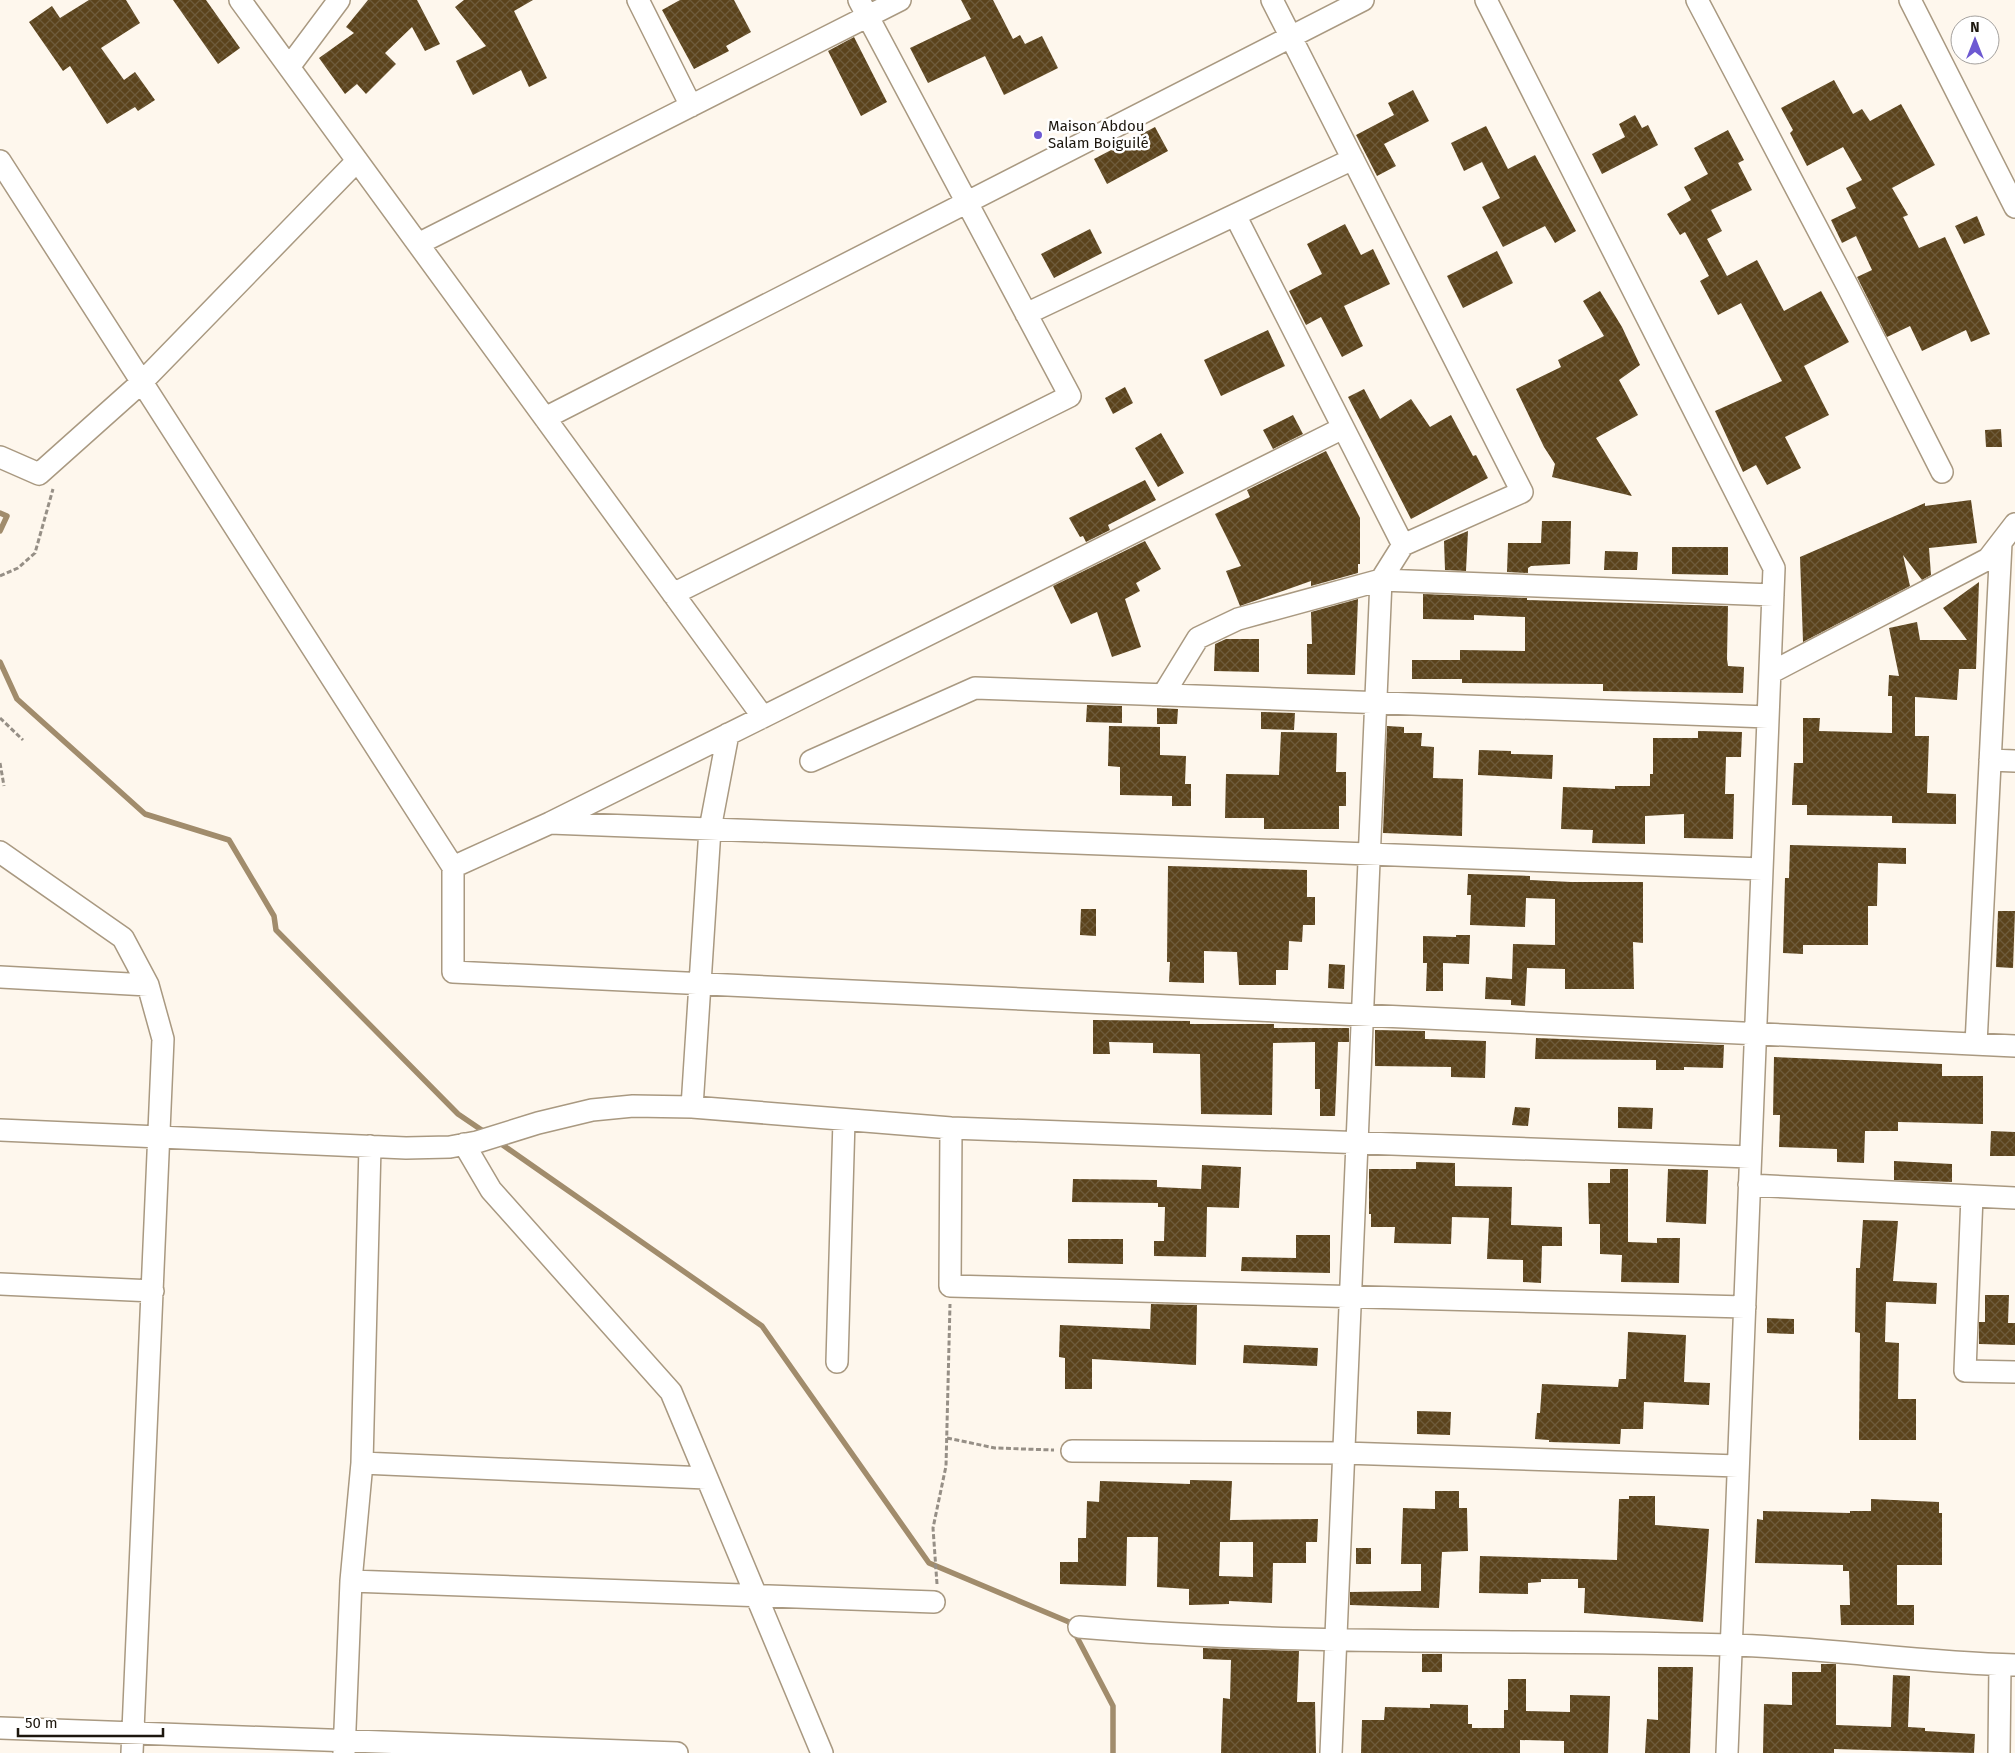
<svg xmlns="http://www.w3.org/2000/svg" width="2015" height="1753" font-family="'Fira Sans',sans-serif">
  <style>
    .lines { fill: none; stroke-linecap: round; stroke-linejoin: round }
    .stream { stroke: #a18c6c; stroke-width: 5.5 }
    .building { fill: url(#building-cross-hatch); fill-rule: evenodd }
    .street-casing { stroke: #a99981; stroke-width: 24 }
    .path { stroke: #968f86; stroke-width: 3; stroke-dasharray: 5 2.5; stroke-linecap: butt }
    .street { stroke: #fff; stroke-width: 21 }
    .poi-dot { fill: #6d59d2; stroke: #fff; stroke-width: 2 }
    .labels { text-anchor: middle; stroke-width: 5; stroke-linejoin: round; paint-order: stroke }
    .poi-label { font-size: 15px; fill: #1d170e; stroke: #fff; text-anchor: start }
  </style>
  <defs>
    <pattern id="building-cross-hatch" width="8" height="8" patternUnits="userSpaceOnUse" patternTransform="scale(1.25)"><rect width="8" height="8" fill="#5b431c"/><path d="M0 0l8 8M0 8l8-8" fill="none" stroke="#6e5b3b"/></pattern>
  </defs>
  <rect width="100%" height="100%" fill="#fef7ed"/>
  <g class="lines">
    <path class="stream" d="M0 513 7 516 0 531
      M0 662 17 699 145 814 229 840 274 916 276 930 458 1114 486 1133
      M497 1141 762 1326 929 1563 1069 1622 1113 1706V1753"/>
  </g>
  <path class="building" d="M89 0H126L140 23 101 48 124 80 135 72 155 100 138 111 135 107 107 124 70 66 63 71 29 22 52 6 60 18Z
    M173 0H206L240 48 218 64Z
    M368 0H417L440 44 425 51 412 27 385 53 396 64 366 94 357 84 345 94 319 58 354 33 346 27Z
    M464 0H533L514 11 547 78 529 87 521 70 473 95 456 61 486 46 455 7Z
    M680 0H734L751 32 726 46 729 51 694 69 662 10Z
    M961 0H993L1013 39 1020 35 1025 44 1042 36 1058 68 1004 95 985 56 928 83 910 48 971 19Z
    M854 37 887 102 861 116 828 51Z
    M1834 80 1853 114 1862 109 1870 121 1901 104 1935 165 1892 188 1908 215 1903 217 1919 248 1945 237 1990 334 1971 342 1966 330 1922 351 1910 326 1887 337 1857 277 1872 270 1856 236 1842 243 1831 220 1856 208 1846 188 1862 180 1843 147 1807 166 1790 133 1793 130 1781 108Z
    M1413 90 1429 121 1384 144 1396 166 1377 176 1356 135 1394 115 1388 103Z
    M1635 115 1642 128 1648 125 1658 145 1602 174 1592 154 1625 137 1619 124Z
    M1486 126 1508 169 1535 155 1576 231 1555 243 1545 226 1503 247 1482 207 1500 198 1482 162 1464 171 1451 143Z
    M1155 127 1168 151 1107 184 1094 159Z
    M1728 130 1744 160 1738 163 1752 190 1711 210 1722 231 1707 239 1727 276 1757 260 1784 311 1821 291 1849 342 1804 366 1829 415 1785 437 1801 468 1767 485 1756 465 1743 472 1715 411 1782 381 1741 303 1718 315 1700 281 1709 276 1685 232 1680 235 1667 214 1691 200 1684 187 1708 174 1694 148Z
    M1977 216 1985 235 1964 244 1955 226Z
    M1345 224 1361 255 1373 249 1390 284 1344 306 1363 346 1342 357 1321 317 1306 325 1289 291 1322 274 1307 244Z
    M1090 229 1102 253 1054 278 1041 254Z
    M1497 251 1513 283 1463 308 1447 276Z
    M1600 291 1622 327 1640 365 1619 380 1638 415 1596 438 1632 496 1552 477 1555 464 1544 447 1516 389 1561 367 1558 360 1604 336 1583 301Z
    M1268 330 1285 366 1221 396 1204 360Z
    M1125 387 1133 403 1113 414 1105 398Z
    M1364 389 1380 419 1411 399 1430 427 1451 415 1473 456 1476 455 1488 478 1411 519 1348 397Z
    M1293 415 1303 434 1273 449 1263 430Z
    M2001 429 2002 447H1986L1985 430Z
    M1161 433 1184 473 1158 487 1135 448Z
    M1326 451 1360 518V564H1358V573L1311 586V581L1240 606 1226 571 1241 566 1215 514 1250 497 1247 490Z
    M1145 480 1156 500 1108 525 1110 530 1086 542 1083 536 1080 537 1069 518Z
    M1971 500 1977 543 1929 548 1931 575 1922 580 1903 555 1910 586 1803 642 1800 557 1925 503V506Z
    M1542 521H1571L1570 564 1531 566 1528 568V573L1507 572 1508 543H1541Z
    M1468 531 1466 571 1445 570 1444 541Z
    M1145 541 1161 569 1136 583 1140 591 1125 599 1141 647 1112 657 1097 612 1071 624 1053 586Z
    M1672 547H1728V575L1672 574Z
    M1605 551 1638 552 1637 570H1604Z
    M1979 582 1976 669H1959L1957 700 1915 697V736H1929L1927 793 1956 794V824L1892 823V816L1807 815V805H1792L1794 763H1803V718H1820L1819 731 1892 733V696H1888L1889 675 1899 676 1889 628 1917 622 1920 640H1967L1943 608Z
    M1423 594 1527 598V600L1728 606 1727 659 1728 666 1744 667 1743 693 1603 691V684L1462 683V679H1412V660H1460V650L1525 651V617L1474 615V620L1423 619Z
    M1358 599 1355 675 1307 674V644H1312L1311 612Z
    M1226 639H1259V672L1214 671 1215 644Z
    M1087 705 1122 706V723L1086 722Z
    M1157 708 1178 709 1177 724H1157Z
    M1261 712 1295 713 1294 730 1261 729Z
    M1109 726 1160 727V755L1186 756 1185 784H1191V806H1172V796L1120 795V767L1108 766Z
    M1387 726 1404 727V733H1422L1421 746 1434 747 1433 778 1463 779 1462 836 1383 833Z
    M1698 731 1742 732 1741 757H1726L1725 794H1734L1733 839 1684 838V814L1645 816V844L1592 843 1593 830 1561 829 1563 787 1615 789V786H1650V774H1653V738H1698Z
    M1281 732 1337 733 1336 772H1346V806H1339V829H1264V818H1225L1226 774 1279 775Z
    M1479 750 1511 751V754L1553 755 1552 779 1478 775Z
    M1790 845 1906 848V864L1878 863 1877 906H1868V945H1803V954L1783 953 1785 878H1789Z
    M1168 866 1307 870V897H1315V925H1303L1302 942 1289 941 1288 970H1276V985H1239L1237 952 1204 951V983L1169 982 1170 962H1167Z
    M1468 874 1530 876V880L1571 882H1643V943L1633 942 1634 989H1565V969L1527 968 1525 1006 1511 1005V1000L1485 999 1486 977 1512 979 1513 944 1555 945V899L1526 898 1525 927 1470 925 1471 895H1467Z
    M1081 909H1096V936L1080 935Z
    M1998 911H2015L2013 968 1996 967Z
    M1456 935H1470L1469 964 1443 963V991H1426L1427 963H1423V936L1456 937Z
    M1329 964 1345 965 1344 989 1328 988Z
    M1093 1020 1190 1021V1024H1274V1028H1349V1042H1338L1335 1116H1320V1089H1315V1042L1273 1043 1272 1115 1201 1114 1200 1054 1153 1053V1043L1109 1042 1110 1054H1093Z
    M1375 1030 1425 1031V1039L1486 1041 1485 1078 1451 1077V1067L1375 1066Z
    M1536 1038 1724 1045 1723 1068 1684 1067V1070H1656V1060L1535 1059Z
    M1774 1057 1942 1064V1076H1983V1124L1898 1122V1131H1865L1864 1163 1837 1162V1149L1779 1147 1780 1115H1773Z
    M1515 1107 1530 1108 1528 1126 1512 1125Z
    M1618 1107 1653 1108 1652 1129 1618 1128Z
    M1991 1131 2015 1132V1156H1990Z
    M1894 1161 1952 1164V1182L1894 1180Z
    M1416 1162 1455 1163V1186L1512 1187 1511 1225 1562 1227V1246H1542L1541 1283 1523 1282V1260L1487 1259 1489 1218 1452 1217 1451 1244 1394 1243 1395 1227H1371V1214H1369V1169H1416Z
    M1202 1165 1241 1167 1239 1208 1207 1207 1206 1257 1154 1256V1241H1164L1165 1207H1158V1203L1072 1202 1073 1179 1157 1180V1187L1201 1189Z
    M1610 1169H1628V1242L1657 1243V1238H1680L1679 1283 1621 1282 1622 1255 1600 1254V1224H1589L1588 1183H1610Z
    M1668 1169 1708 1170 1706 1224 1666 1222Z
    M1863 1220 1898 1221 1893 1281 1937 1283 1936 1304 1886 1302 1885 1342 1899 1343 1898 1399H1916V1440H1859L1860 1333 1855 1332 1856 1268H1860Z
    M1296 1235H1330V1273L1241 1271 1242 1257 1296 1258Z
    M1068 1239H1123V1264L1068 1263Z
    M1985 1295H2009L2008 1323H2015V1345L1979 1344V1322H1985Z
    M1151 1304 1197 1305 1196 1365 1092 1359V1389H1065V1358L1059 1357 1060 1325 1150 1329Z
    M1767 1318 1794 1319V1334L1767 1333Z
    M1628 1332 1686 1335 1684 1382 1710 1383 1709 1405 1644 1402 1643 1429H1621L1620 1444 1549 1442V1440L1535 1439 1537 1413H1540L1542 1384 1618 1387 1619 1379H1626Z
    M1244 1345 1318 1348 1317 1366 1243 1363Z
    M1417 1411 1451 1412 1450 1435 1417 1434Z
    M1190 1480 1232 1481 1230 1520 1318 1519 1317 1542H1306V1563H1273L1272 1603 1229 1601V1604L1189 1605V1589L1157 1587 1158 1537H1127L1126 1586 1060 1584V1562H1078V1538H1086L1087 1501 1099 1502 1100 1481 1190 1484ZM1220 1542H1253V1577L1219 1576Z
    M1435 1491H1459V1508H1467L1468 1551 1442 1552 1439 1608 1350 1605V1592L1421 1591V1564H1401L1403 1508 1435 1509Z
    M1629 1496H1655V1525L1709 1529 1703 1622 1584 1613 1585 1588H1578V1579H1541V1582L1528 1583V1594L1479 1593 1480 1556 1617 1560 1619 1499H1629Z
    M1871 1499 1939 1502V1513H1942V1565H1897V1605H1914V1625H1841L1840 1605H1850L1849 1571H1843V1565L1755 1563 1757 1519 1763 1520V1511L1850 1513V1511H1871Z
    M1356 1548H1371V1564H1356Z
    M1203 1648 1299 1651 1297 1702H1315L1316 1753H1221L1223 1698 1230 1699 1231 1660 1203 1659Z
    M1422 1654H1442V1672H1422Z
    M1821 1664H1836V1725L1891 1727 1893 1675 1910 1676 1908 1727 1925 1728V1731L1975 1734 1974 1753 1834 1749V1753H1763L1764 1704 1792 1705V1672H1821Z
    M1658 1667H1693L1690 1753H1645L1647 1719 1658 1720Z
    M1508 1679H1526V1711L1570 1712V1695L1610 1696 1608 1753H1564V1741L1520 1740V1753H1361L1362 1720H1384L1385 1707 1430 1708V1704L1468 1705V1724H1472V1728H1504V1710H1508Z"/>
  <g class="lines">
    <defs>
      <path id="street" d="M240 0 763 717
        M638 0 691 106
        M1486 0 1774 568 1727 1753
        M1697 0 1848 287 1942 472
        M1910 0 2015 207
        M289 67 339 0
        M0 161 453 867V972L2015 1046
        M1235 215 1403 545
        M418 244 900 0
        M1026 314 1353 159
        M545 418 1363 0
        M0 457 39 474 142 382 357 161
        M673 594 1070 396 859 0
        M1770 673 1988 559 2015 524
        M1163 695 1198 638 1238 619 1381 580 1403 545 1522 492 1272 0
        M1990 760 2015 761
        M811 761 975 688 1768 717
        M550 823 1762 869
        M0 852 123 938 148 985 163 1039 132 1753
        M453 867 550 823 1343 428
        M0 977 148 985
        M1976 1044 2001 543
        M692 1107 710 829 728 734
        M951 1128 950 1286 1745 1307
        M0 1130 406 1148 450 1147 477 1142 538 1123 592 1110 633 1106 692 1107 951 1128 1750 1157
        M464 1144 491 1190 671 1392 822 1753
        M1749 1185 2015 1198
        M1972 1196 1965 1371 2015 1372
        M0 1284 153 1291
        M837 1362 844 1120
        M1072 1451 1344 1453 1738 1466
        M362 1463 706 1478
        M351 1581 934 1602
        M1079 1627C1295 1646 1512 1639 1729 1645 1824 1647 1919 1663 2015 1665
        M0 1728 677 1753
        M344 1753 351 1581 362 1463 370 1146
        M1331 1753 1381 580 1773 595
        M1999 1753 2000 1665"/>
    </defs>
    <use href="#street" class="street-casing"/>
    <path class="path" d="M0 576 18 568 35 553 53 489
      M0 718 23 740
      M0 763 4 786
      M947 1438 995 1448 1054 1450
      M937 1584 933 1528 946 1466 950 1304"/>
    <use href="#street" class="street"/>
  </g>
  <circle class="poi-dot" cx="1038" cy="135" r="5"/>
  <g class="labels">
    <g class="poi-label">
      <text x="1048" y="131">Maison Abdou<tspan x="1048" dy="17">Salam Boiguilé</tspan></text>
    </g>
  </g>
  <g transform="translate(1975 40)"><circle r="24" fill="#ffffff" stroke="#a5a29f"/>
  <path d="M0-4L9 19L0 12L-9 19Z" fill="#6d59d2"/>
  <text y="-8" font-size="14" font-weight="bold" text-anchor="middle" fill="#1d170e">N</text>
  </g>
  <path d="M18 1728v8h145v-8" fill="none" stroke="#1d170e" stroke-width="2.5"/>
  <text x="25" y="1728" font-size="15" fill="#1d170e" stroke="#ffffff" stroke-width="4" paint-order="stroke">50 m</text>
</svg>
